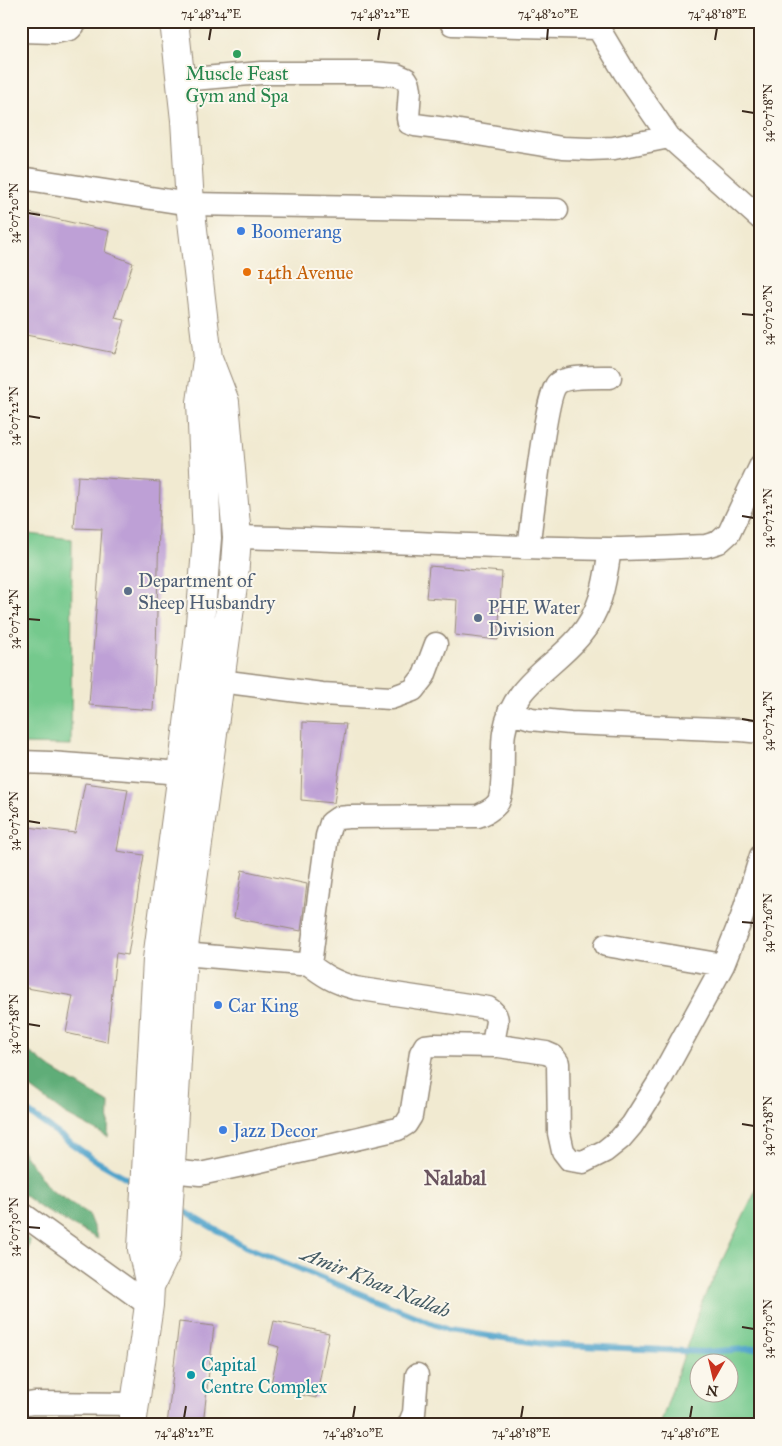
<svg xmlns="http://www.w3.org/2000/svg" width="782" height="1446" font-family="'IM FELL Great Primer',serif">
  <style>
    .green { fill: #74c98d; stroke: #587a56; fill-rule: evenodd }
    .forest { fill: #5fad78; stroke: #4d6c4b }
    .lines { fill: none; stroke-linecap: round; stroke-linejoin: round }
    .stream { stroke: #4fa3cb; stroke-width: 6 }
    .building { fill: #bea0d6 }
    .minor-casing { stroke: #968a78; stroke-width: 25 }
    .highway-casing { stroke: #968a78; stroke-width: 30 }
    .minor { stroke: #fff; stroke-width: 22 }
    .highway { stroke: #fff; stroke-width: 28 }
    .ticks { fill: none; stroke: #3b2a1e; stroke-width: 2 }
    .leisure-dot { fill: #2e9e5b; stroke: #fbf7ec; stroke-width: 2 }
    .shop-dot { fill: #3f7fe0; stroke: #fbf7ec; stroke-width: 2 }
    .food-dot { fill: #e8710a; stroke: #fbf7ec; stroke-width: 2 }
    .service-dot { fill: #5c6f8a; stroke: #fbf7ec; stroke-width: 2 }
    .culture-dot { fill: #0f9aa8; stroke: #fbf7ec; stroke-width: 2 }
    .labels { text-anchor: middle; stroke-width: 4; stroke-linejoin: round; paint-order: stroke }
    .leisure-label { font-size: 19px; fill: #27864d; stroke: #fbf7ec }
    .shop-label { font-size: 19px; fill: #366cbe; stroke: #fbf7ec; text-anchor: start }
    .food-label { font-size: 19px; fill: #c56008; stroke: #fbf7ec; text-anchor: start }
    .service-label { font-size: 19px; fill: #4e5e75; stroke: #fbf7ec; text-anchor: start }
    .culture-label { font-size: 19px; fill: #0d838f; stroke: #fbf7ec; text-anchor: start }
    .neighbourhood-label { font-size: 20px; font-weight: bold; fill: #69535e; stroke: #fbf7ec }
    .water-label { font-size: 20px; font-style: italic; fill: #435a63; stroke: #fbf7ec }
    .neatline { fill: none; stroke: #3b2a1e; stroke-width: 2 }
    .ticks-label { font-size: 12px; text-anchor: middle; fill: #3b2a1e }
  </style>
  <rect width="100%" height="100%" fill="#fbf7ec"/>
  <filter id="ink" filterUnits="userSpaceOnUse"><feTurbulence type="fractalNoise" baseFrequency=".02" numOctaves="2"/><feDisplacementMap in="SourceGraphic" scale="10" xChannelSelector="R" yChannelSelector="G"/><feConvolveMatrix kernelMatrix="1 2 1 2 8 2 1 2 1" color-interpolation-filters="sRGB"/></filter>
  <filter id="wash" filterUnits="userSpaceOnUse"><feTurbulence type="fractalNoise" baseFrequency=".0096" numOctaves="4" result="noise"/><feDisplacementMap in="SourceGraphic" scale="20" xChannelSelector="R" yChannelSelector="G"/><feGaussianBlur stdDeviation="1.12" result="paint"/><feColorMatrix in="noise" values="0 0 0 0 0 0 0 0 0 0 0 0 0 0 0 0 0 1.4 0 .05"/><feComposite in="paint" operator="in"/></filter>
  <g filter="url(#wash)">
    <rect width="100%" height="100%" fill="#f1ead1"/>
    <path class="green" d="M21 533 72 539 71 745 21 744Z
      M761 1180V1425H660L702 1302ZM700 1364H730V1394H700Z
      M21 1234 30 1240 21 1281Z"/>
    <path class="forest" d="M21 1046 52 1069 109 1103 108 1137 65 1114 21 1081Z
      M21 1149 49 1189 88 1214 98 1239 41 1208 21 1193Z"/>
    <g class="lines">
      <path class="stream" d="M21 1107 93 1159 139 1185
        M175 1206 242 1245 448 1330 544 1344 704 1352 761 1348"/>
    </g>
    <g id="blocks">
      <path class="building" d="M21 211 109 231 105 252 133 263 115 318 125 320 115 353 21 334Z
        M78 476 160 482 156 653 153 710 89 705 102 529 74 528Z
        M429 566 502 572 498 640 455 635 457 600 426 598Z
        M303 722 346 724 334 803 301 800Z
        M85 783 128 789 117 851 144 855 128 955 116 953 107 1042 66 1033 73 996 21 987V826L75 833Z
        M242 870 307 884 301 931 234 918Z
        M274 1321 329 1333 316 1398 270 1388 279 1347 269 1344Z
        M179 1322 214 1326 203 1425H167Z"/>
    </g>
  </g>
  <g filter="url(#ink)">
    <use href="#blocks" fill-opacity="0" stroke="#968a78" stroke-width="1"/>
    <g class="lines">
      <defs>
        <path id="minor" d="M594 21 625 73 669 137 761 219
          M452 24 597 28
          M21 31 55 32 70 29 77 21
          M181 80 261 73H372L397 75 406 79 409 84 410 90 408 118 409 123 415 125 454 130 562 148 589 149 614 148 669 137
          M21 178 190 204 557 210
          M237 537C360 540 484 547 608 549 641 549 674 547 706 546L719 542 729 533 761 465
          M528 547C532 522 545 396 557 384 565 376 598 377 610 377
          M220 681 322 694 391 698 413 690 424 676 436 644
          M509 712 531 719 570 723 741 730 761 732
          M21 762 50 763 182 773
          M606 945 723 965
          M168 957 183 954 300 964 306 962 311 957 327 836 331 823 338 818 349 817 478 816C485 813 492 810 497 804 506 793 501 749 504 733 512 685 551 670 579 637 602 610 605 581 610 549
          M306 962C324 976 334 982 355 988L488 1008C508 1020 486 1033 499 1046L546 1053 553 1056 558 1063 559 1133 563 1151 570 1160 583 1162 605 1151 620 1139 632 1125 659 1082 723 965 742 917 761 856
          M170 1171 200 1174 247 1164 398 1129 406 1124 411 1116 421 1053 425 1046 433 1045 499 1046
          M21 1213 149 1305
          M21 1405 34 1403 135 1404
          M409 1425 414 1413 417 1375"/>
        <path id="highway" d="M150 1286 166 1253 183 954 234 578 237 537 225 402 208 358 190 204 185 120 174 21
          M132 1425 149 1305 150 1286 142 1249 157 959 182 773 199 635 207 538 201 402 207 360"/>
      </defs>
      <use href="#minor" class="minor-casing"/>
      <use href="#highway" class="highway-casing"/>
      <use href="#minor" class="minor"/>
      <use href="#highway" class="highway"/>
    </g>
  </g>
  <path class="ticks" d="M209 40 211 28M378 40 380 28M547 40 548 28M715 40 717 28M742 111 754 113M28 213 40 215M742 314 754 315M28 416 40 418M742 516 754 518M28 619 40 620M742 719 754 721M28 821 40 823M742 922 754 923M28 1024 40 1026M742 1124 754 1126M28 1227 40 1228M742 1327 754 1329M184 1418 186 1406M353 1418 355 1406M521 1418 523 1406M690 1418 692 1406"/>
  <circle class="leisure-dot" cx="237" cy="54" r="5"/>
  <g class="shop-dot">
    <circle cx="241" cy="231" r="5"/>
    <circle cx="218" cy="1005" r="5"/>
    <circle cx="223" cy="1130" r="5"/>
  </g>
  <circle class="food-dot" cx="247" cy="272" r="5"/>
  <g class="service-dot">
    <circle cx="128" cy="591" r="5"/>
    <circle cx="478" cy="618" r="5"/>
  </g>
  <circle class="culture-dot" cx="191" cy="1375" r="5"/>
  <g class="labels">
    <g class="leisure-label">
      <text x="237" y="80">Muscle Feast<tspan x="237" dy="22">Gym and Spa</tspan></text>
    </g>
    <g class="shop-label">
      <text x="251" y="238">Boomerang</text>
      <text x="228" y="1012">Car King</text>
      <text x="233" y="1137">Jazz Decor</text>
    </g>
    <g class="food-label">
      <text x="257" y="279">14th Avenue</text>
    </g>
    <g class="service-label">
      <text x="138" y="587">Department of<tspan x="138" dy="22">Sheep Husbandry</tspan></text>
      <text x="488" y="614">PHE Water<tspan x="488" dy="22">Division</tspan></text>
    </g>
    <g class="culture-label">
      <text x="201" y="1371">Capital<tspan x="201" dy="22">Centre Complex</tspan></text>
    </g>
    <g class="neighbourhood-label">
      <text x="455" y="1185">Nalabal</text>
    </g>
    <g class="water-label">
      <text transform="translate(376 1282) rotate(22)" y="7">Amir Khan Nallah</text>
    </g>
  </g>
  <rect width="782" height="1446" fill="none" stroke="#fbf7ec" stroke-width="55"/>
  <g transform="translate(714 1378) rotate(188)"><circle r="24" fill="#fbf7ec" stroke="#aea59a"/>
  <path d="M0-4L9 19L0 12L-9 19Z" fill="#c8321e"/>
  <text y="-8" font-size="14" font-weight="bold" text-anchor="middle" fill="#3b2a1e">N</text>
  </g>
  <rect x="28" y="28" width="726" height="1390" class="neatline"/>
  <g class="ticks-label">
    <text x="211" y="18">74°48'24"E</text>
    <text x="380" y="18">74°48'22"E</text>
    <text x="548" y="18">74°48'20"E</text>
    <text x="717" y="18">74°48'18"E</text>
    <text transform="translate(768 113) rotate(-90)" y="4">34°07'18"N</text>
    <text transform="translate(14 213) rotate(-90)" y="4">34°07'20"N</text>
    <text transform="translate(768 315) rotate(-90)" y="4">34°07'20"N</text>
    <text transform="translate(14 416) rotate(-90)" y="4">34°07'22"N</text>
    <text transform="translate(768 518) rotate(-90)" y="4">34°07'22"N</text>
    <text transform="translate(14 619) rotate(-90)" y="4">34°07'24"N</text>
    <text transform="translate(768 721) rotate(-90)" y="4">34°07'24"N</text>
    <text transform="translate(14 821) rotate(-90)" y="4">34°07'26"N</text>
    <text transform="translate(768 923) rotate(-90)" y="4">34°07'26"N</text>
    <text transform="translate(14 1024) rotate(-90)" y="4">34°07'28"N</text>
    <text transform="translate(768 1126) rotate(-90)" y="4">34°07'28"N</text>
    <text transform="translate(14 1227) rotate(-90)" y="4">34°07'30"N</text>
    <text transform="translate(768 1329) rotate(-90)" y="4">34°07'30"N</text>
    <text x="184" y="1437">74°48'22"E</text>
    <text x="353" y="1437">74°48'20"E</text>
    <text x="521" y="1437">74°48'18"E</text>
    <text x="690" y="1437">74°48'16"E</text>
  </g>
</svg>
